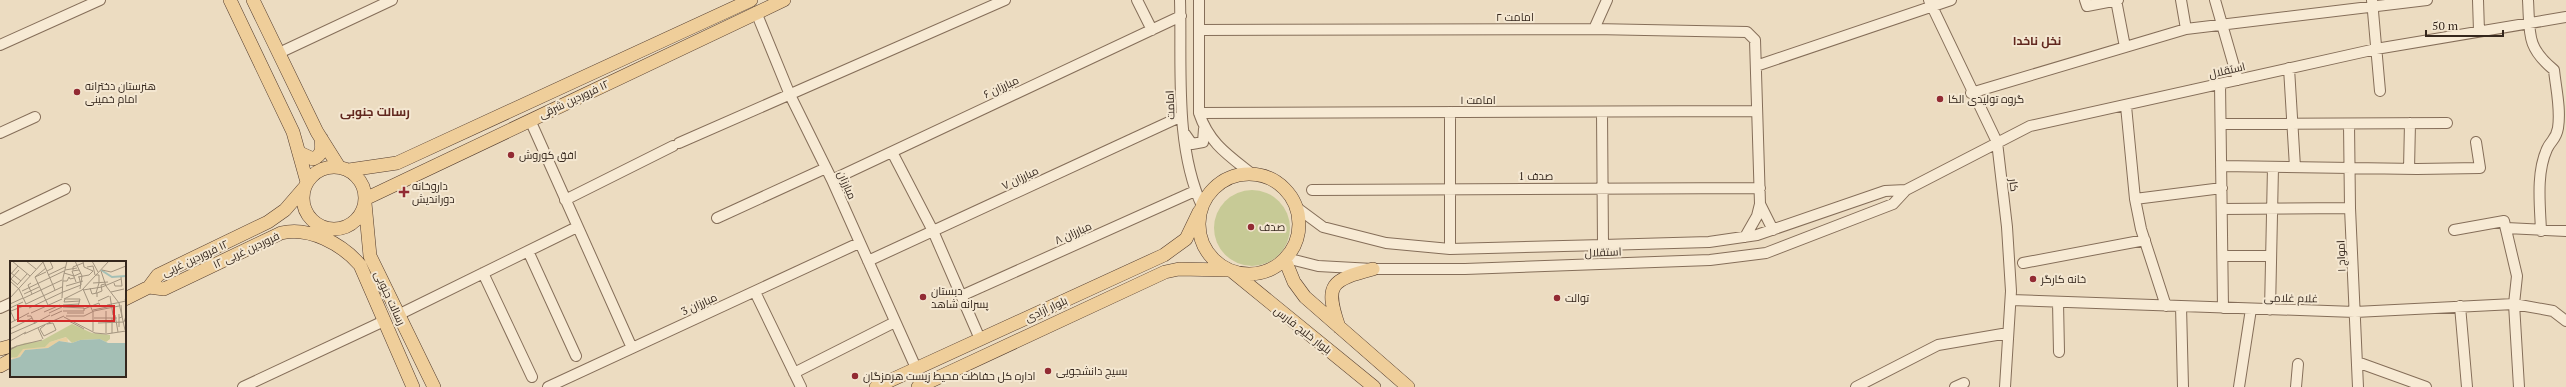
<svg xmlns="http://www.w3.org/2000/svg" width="2566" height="387" font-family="'PT Serif',Cairo,serif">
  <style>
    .green { fill: #c7ca96 }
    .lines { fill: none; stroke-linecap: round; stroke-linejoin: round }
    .minor-casing { stroke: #856e59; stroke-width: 12 }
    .major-casing { stroke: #533c2e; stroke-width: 14 }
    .minor { stroke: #f7ead4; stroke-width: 10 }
    .major { stroke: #efce9a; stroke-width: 13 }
    .poi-dot { fill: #922b33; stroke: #f4e7d1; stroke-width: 1.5 }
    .labels { text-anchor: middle; stroke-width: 4; stroke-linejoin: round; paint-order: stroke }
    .street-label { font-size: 11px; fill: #35271d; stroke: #f4e7d1 }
    .poi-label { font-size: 11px; fill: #35271d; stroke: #f4e7d1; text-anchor: start }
    .neighbourhood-label { font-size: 12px; font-weight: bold; fill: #61271e; stroke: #f4e7d1 }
    .inset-river { fill: none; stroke: #a4bfb5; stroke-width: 2 }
    .inset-road { fill: none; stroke: #a3947f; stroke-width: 1 }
    .view { fill: #d62828; fill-opacity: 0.15; stroke: #d62828; stroke-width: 2 }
    .inset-edge { fill: none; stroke: #35271d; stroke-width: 2 }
  </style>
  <rect width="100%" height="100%" fill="#ecdcc1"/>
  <path class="green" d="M1214 228a38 38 0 1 1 76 0a38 38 0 1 1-76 0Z"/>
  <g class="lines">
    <defs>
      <path id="minor" d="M1137 0 1152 30
        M1180 0C1182 66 1174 145 1202 206
        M1199 0V113C1209 143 1228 155 1252 174
        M1929 0 1997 142 2007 227 2011 291 2005 387
        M2085 0 2087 6 2118 0
        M2116 0 2125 47
        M2181 0 2186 29
        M2215 0 2238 80
        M2372 0 2380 91
        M2478 0 2479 31
        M2528 0C2530 34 2526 47 2554 70 2556 89 2561 109 2558 128 2556 140 2551 140 2547 149 2536 173 2540 205 2541 231
        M756 12 790 95 832 180 916 368
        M1594 29 1607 0
        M1199 30 1594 29 1747 32 1755 40 1760 204 1757 216 1745 237
        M0 45 100 0
        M279 53 392 0
        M1756 66 1951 0
        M2289 68 2295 167
        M2220 84 2223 308
        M1971 93 2186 29 2427 0
        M2126 106 2135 199 2141 229 2166 306
        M1450 112V249
        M1602 112 1603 245
        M1199 113 1757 111
        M530 120 632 348
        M2221 124 2447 123
        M2349 124 2350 208 2358 387
        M0 133 35 117
        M1185 134 1192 144 1203 142 1204 129
        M679 143 1005 0
        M892 152 933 231 980 339
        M2221 166 2417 169 2480 168 2476 142
        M2409 169 2410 123
        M832 180 1181 16
        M1312 190 1760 188
        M2135 199 2222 188
        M565 200 673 146
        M1760 204 1773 230
        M1296 207 1323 227 1386 243 1450 249 1603 245 1709 242 1757 235 1885 191 1906 190
        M2222 209 2350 208
        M717 218 826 168
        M0 220 65 189
        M2506 228 2566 231
        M2454 230 2504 221 2517 276 2514 304 2519 387
        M528 251 576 356
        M2223 256H2271
        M1286 258 1318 266 1373 269H1465L1710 260 1766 253 1893 204 1906 190 2030 126 2376 49 2566 17
        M868 261 1182 116
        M2023 263 2145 240
        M483 273 532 377
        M755 292 801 387
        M961 296 1195 191
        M2011 300 2355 312 2514 304 2553 311 2566 321
        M2058 302 2059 352
        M2181 306 2183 387
        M2460 306 2467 387
        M0 308 11 303
        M2270 310 2273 167
        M398 315 577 227
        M2357 362 2426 387
        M794 373 895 322
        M243 387 384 321
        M548 387 859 243
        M1856 387 1938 345 2008 333
        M1955 387 1964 383
        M2239 387 2251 309
        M2296 387 2298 364"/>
      <path id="major" d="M230 0 293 132 307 182
        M253 0 317 132 339 167
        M300 153 313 159C323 155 322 148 321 138
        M303 198a31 31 0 1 1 62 0a31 31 0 1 1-62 0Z
        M349 170 397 163 751 0
        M1199 224a50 50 0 1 1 100 0a50 50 0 1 1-100 0Z
        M365 199 784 0
        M365 203 370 256 434 387
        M1285 260 1294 282 1305 297 1408 387
        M1233 272 1374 387
        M149 287 164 289 281 233C309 226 342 244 360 265L413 387
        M125 299 149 287 158 275 268 222 285 210 304 188
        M1339 327C1324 284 1331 280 1373 269
        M0 349 11 346
        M0 366 11 360
        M876 387 1164 255 1186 239 1199 212
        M918 387 1165 272 1179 269 1226 270"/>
    </defs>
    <use href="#minor" class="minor-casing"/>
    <use href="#major" class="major-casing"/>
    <use href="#minor" class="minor"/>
    <use href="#major" class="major"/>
  </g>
  <g class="poi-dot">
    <circle cx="77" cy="92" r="4"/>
    <circle cx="1940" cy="99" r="4"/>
    <circle cx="511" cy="155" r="4"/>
    <path d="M402 186h4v4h4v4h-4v4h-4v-4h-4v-4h4z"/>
    <circle cx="1251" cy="227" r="4"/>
    <circle cx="2033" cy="279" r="4"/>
    <circle cx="923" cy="297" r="4"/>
    <circle cx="1557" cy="298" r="4"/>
    <circle cx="1048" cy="371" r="4"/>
    <circle cx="855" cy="376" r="4"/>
  </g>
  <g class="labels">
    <g class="street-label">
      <text x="1515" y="21">امامت ۲</text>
      <text transform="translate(2227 70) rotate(-13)" y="4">استقلال</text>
      <text transform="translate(1001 87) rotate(-25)" y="4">مبارزان ۶</text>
      <text transform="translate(574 99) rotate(-25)" y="4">١٢ فروردین شرقی</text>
      <text x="1478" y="104">امامت ۱</text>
      <text transform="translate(1170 105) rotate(-92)" y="4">امامت</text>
      <text x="1536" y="180">صدف 1</text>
      <text transform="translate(1020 178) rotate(-25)" y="4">مبارزان ۷</text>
      <text transform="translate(847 185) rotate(66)" y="4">مبارزان</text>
      <text transform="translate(2014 185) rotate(83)" y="4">کار</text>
      <text transform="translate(1073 233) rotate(-24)" y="4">مبارزان ۸</text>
      <text transform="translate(246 250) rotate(-25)" y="4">۱۲ فروردین غربی</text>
      <text transform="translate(1603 252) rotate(-2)" y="4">استقلال</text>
      <text transform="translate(2341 256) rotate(-92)" y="4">امواج ۱</text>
      <text transform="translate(195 258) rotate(-25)" y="4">١٢ فروردین غربى</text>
      <text transform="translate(390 298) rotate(65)" y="4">رسالت جنوبی</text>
      <text transform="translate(2291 298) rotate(1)" y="4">غلام غلامی</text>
      <text transform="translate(699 304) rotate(-24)" y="4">مبارزان 3</text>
      <text transform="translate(1046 309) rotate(-25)" y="4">بلوار آزادی</text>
      <text transform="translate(1303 330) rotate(38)" y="4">بلوار خلیج فارس</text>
    </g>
    <g class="poi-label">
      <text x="85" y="90">هنرستان دخترانه<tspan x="85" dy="13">امام خمینی</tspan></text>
      <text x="1948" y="103">گروه تولیدی الکا</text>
      <text x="519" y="159">افق کوروش</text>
      <text x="412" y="190">داروخانه<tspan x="412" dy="13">دوراندیش</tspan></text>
      <text x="1259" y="231">صدف</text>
      <text x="2041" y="283">خانه کارگر</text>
      <text x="931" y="295">دبستان<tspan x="931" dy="13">پسرانه شاهد</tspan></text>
      <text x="1565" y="302">توالت</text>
      <text x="1056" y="375">بسیج دانشجویی</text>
      <text x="863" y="380">اداره کل حفاظت محیط زیست هرمزگان</text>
    </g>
    <g class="neighbourhood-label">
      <text x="2037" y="45">نخل ناخدا</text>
      <text x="375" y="116">رسالت جنوبی</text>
    </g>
  </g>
  <g transform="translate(10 261)">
    <rect width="116" height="116" fill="#ecdcc1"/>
    <path d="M57 76 58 81 49 80 38 87 15 89 10 96 0 99 9 93 13 87 35 86 40 81Z" fill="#e8cf9f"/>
    <path d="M62 63 82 72 100 74V78L96 81 90 78 70 79 62 82 56 76 40 81 35 86 13 88 7 96 0 97V87L15 82 31 80Z" fill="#c7ca96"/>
    <path d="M90 78 98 82H116V116H0V99L10 96 15 89 38 87 49 80 62 82 70 79Z" fill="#a4bfb5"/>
    <path class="inset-river" d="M91 9 102 16 116 15"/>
    <path class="inset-road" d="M2 0 20 15M16 0 26 8M65 0 72 15 70 28M73 0 74 6 83 10M82 0 88 11M33 1 45 29M77 6 83 5 85 14M55 9 67 7M63 9V6L73 2M92 9 101 11 116 5M37 10 43 7 40 0M91 10 96 25 109 42 115 69M0 11 11 20M54 12 64 15 71 12M0 14 8 5M38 14 55 6M25 16 38 44M25 16 36 7M25 16 36 11M68 16 79 14 83 10M0 20 9 28 16 43M53 20H57L59 16 60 18 64 17M66 21 62 10 69 9M21 22 18 24 22 33M83 22 98 21M104 22 105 25H112L111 16M8 23 17 13M8 24 1 18 9 9M56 25 73 20M80 27 82 33 87 32V36M73 28 83 51V70M73 29 92 26 111 18M12 30 54 10M53 31 71 24 69 16M101 31 114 28M86 32 89 22V14H86M87 32 92 30 91 24 95 23M14 33 29 26M100 35 103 54M0 37 34 0M14 37 52 19M52 37 53 17 57 0M54 38 72 29 99 0M88 40 99 35M54 41 55 38H70L68 46M54 41 70 40M0 43 13 37M16 43 52 26M53 44 69 43M97 44 116 40 115 38M53 46 74 47V50M0 47 13 41M19 47 53 31M74 48 89 42 90 46M0 49 5 60M83 49 102 45M1 50 16 44M53 50H74M96 50V72M34 51 50 44M21 52 52 38M39 52 52 46M57 52H74M105 54 108 71M17 55H21L25 63M41 55 52 50M56 55H74L84 50 109 45M54 56 85 72 96 73 116 70M84 57H107M109 57 112 56 111 44M57 59 74 68M0 62 19 52M25 62 40 54M88 62 114 61 116 55M35 64 30 68 34 75 46 69 43 62 37 63M109 66V53M28 67 33 78M0 68 22 57M102 72V57M0 73 25 62M14 73 54 55M0 80 16 71M7 85 32 79M0 88 7 85 0 89"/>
    <path class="view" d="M8 45H104V60H8Z"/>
    <rect width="116" height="116" class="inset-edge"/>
  </g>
  <path d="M2426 30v6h77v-6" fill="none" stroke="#35271d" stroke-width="2"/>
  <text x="2432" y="30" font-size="12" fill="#35271d" stroke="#f4e7d1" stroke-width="3" paint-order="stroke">50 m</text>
</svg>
